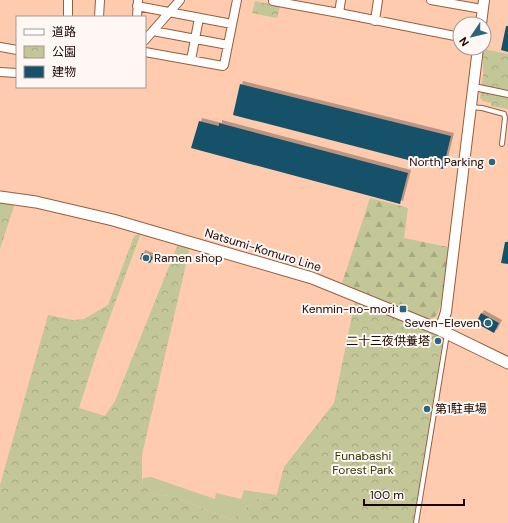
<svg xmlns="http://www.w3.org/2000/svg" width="508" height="523" font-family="'DM Sans','Noto Sans JP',sans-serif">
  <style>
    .grass { fill: #c3c696 }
    .forest { fill: url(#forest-firs) }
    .park { fill: url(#park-crowns) }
    .building { fill: #19516a; filter: url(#shadow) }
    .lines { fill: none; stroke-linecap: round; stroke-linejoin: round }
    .service-casing { stroke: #975e3c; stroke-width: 6 }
    .pedestrian-casing { stroke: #975e3c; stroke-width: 8 }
    .minor-casing { stroke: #975e3c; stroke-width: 10 }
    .tertiary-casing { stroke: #975e3c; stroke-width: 12 }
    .secondary-casing { stroke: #975e3c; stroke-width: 13 }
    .service { stroke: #fff; stroke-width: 4 }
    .pedestrian { stroke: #fff; stroke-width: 6 }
    .minor { stroke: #fff; stroke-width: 8 }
    .tertiary { stroke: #fff; stroke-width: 10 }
    .secondary { stroke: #fff; stroke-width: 11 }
    .poi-dot { fill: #2d657f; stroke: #fef7f4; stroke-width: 1.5 }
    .labels { text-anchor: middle; stroke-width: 4; stroke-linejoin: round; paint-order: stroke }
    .poi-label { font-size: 12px; fill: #1a0600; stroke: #fef7f4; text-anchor: end }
    .street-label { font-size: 12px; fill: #1a0600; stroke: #fef7f4 }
    .park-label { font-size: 12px; fill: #363807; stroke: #fef7f4 }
  </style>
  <defs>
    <pattern id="forest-firs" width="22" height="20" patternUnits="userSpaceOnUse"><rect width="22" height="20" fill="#c3c696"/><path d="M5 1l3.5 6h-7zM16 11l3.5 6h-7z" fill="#a7a980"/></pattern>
    <pattern id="park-crowns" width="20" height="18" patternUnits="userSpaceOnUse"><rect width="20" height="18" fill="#c3c696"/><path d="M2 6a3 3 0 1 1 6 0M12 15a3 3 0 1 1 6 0" fill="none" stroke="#a7a980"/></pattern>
    <filter id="shadow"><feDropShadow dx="3" dy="-3" stdDeviation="0" flood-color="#0004"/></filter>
  </defs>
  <rect width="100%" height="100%" fill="#ffcbae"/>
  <path class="grass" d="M151 477 215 499 216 493 241 499 244 490 276 495V497L257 499 231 520 172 496 150 494 142 482 143 478Z"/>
  <path class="forest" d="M370 198 408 208 404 238 448 247C447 260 444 309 435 317 433 319 430 319 426 318L342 283Z"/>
  <path class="park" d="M255 1 280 6 277 18 252 13Z
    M483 49 508 54V109L491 106V103L483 101 480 98 483 75Z
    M0 200 15 203 0 249Z
    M141 233 97 352 79 408 105 416 115 401 178 244 190 247 142 455V482L151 494 172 496 231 520 257 499 276 497 284 467 334 403 355 301 442 338 443 340 413 523H0V485L48 315 73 320 84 319 108 305 134 236Z"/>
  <path class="building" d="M506 26H508V52L501 50Z
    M240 84 451 136 443 169 233 115Z
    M199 121 219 126V123L408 173 400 204 191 148Z
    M505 242H508V264L501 263Z
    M142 253 153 257 150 263 140 259Z
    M481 313 499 323 494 333 476 323Z"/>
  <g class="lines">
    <defs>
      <path id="service" d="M471 107 482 108 504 114 505 118 502 144
        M416 523 447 334"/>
      <path id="pedestrian" d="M479 88 508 94"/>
      <path id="minor" d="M273 0V1L339 13 341 0
        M431 0 482 9
        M137 6 232 24
        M339 13 460 37
        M68 17V0
        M99 17 100 0
        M137 17 138 0
        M375 21 378 0
        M153 31 228 45
        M145 40 180 0
        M0 47 17 50
        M145 52 223 66 224 65 237 0
        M191 60 199 18
        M0 72 17 73"/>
      <path id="tertiary" d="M481 24 484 0
        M440 330 446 312 478 48"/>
      <path id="secondary" d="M0 197 36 202 113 220 312 278 440 330 508 363"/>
    </defs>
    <use href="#service" class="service-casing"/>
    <use href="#pedestrian" class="pedestrian-casing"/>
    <use href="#minor" class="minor-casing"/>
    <use href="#tertiary" class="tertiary-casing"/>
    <use href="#secondary" class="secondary-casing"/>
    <use href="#service" class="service"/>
    <use href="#pedestrian" class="pedestrian"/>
    <use href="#minor" class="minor"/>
    <use href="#tertiary" class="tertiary"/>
    <use href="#secondary" class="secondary"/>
  </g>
  <g class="poi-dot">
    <circle cx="492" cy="162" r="4"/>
    <circle cx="146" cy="258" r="4"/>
    <rect x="399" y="305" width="8" height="8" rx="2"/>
    <circle cx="488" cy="323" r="4"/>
    <circle cx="438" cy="341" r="4"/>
    <circle cx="427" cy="409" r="4"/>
  </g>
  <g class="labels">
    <g class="poi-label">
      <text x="484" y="166">North Parking</text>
      <text x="154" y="262" text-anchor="start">Ramen shop</text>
      <text x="395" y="313">Kenmin-no-mori</text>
      <text x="480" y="327">Seven-Eleven</text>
      <text x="430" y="345">二十三夜供養塔</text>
      <text x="435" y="413" text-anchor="start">第1駐車場</text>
    </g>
    <g class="street-label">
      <text transform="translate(263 250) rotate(17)" y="4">Natsumi-Komuro Line</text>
    </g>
    <g class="park-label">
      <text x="363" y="460">Funabashi<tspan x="363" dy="14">Forest Park</tspan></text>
    </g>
  </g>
  <rect x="16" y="16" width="130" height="72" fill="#fef7f4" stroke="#a39792"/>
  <rect x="24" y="29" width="20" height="6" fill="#ffffff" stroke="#a39792"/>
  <text x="52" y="36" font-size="12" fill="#1a0600">道路</text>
  <rect x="24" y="46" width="20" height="12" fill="url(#park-crowns)" stroke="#a39792"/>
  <text x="52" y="56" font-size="12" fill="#1a0600">公園</text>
  <rect x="24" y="66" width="20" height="12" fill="#19516a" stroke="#a39792"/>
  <text x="52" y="76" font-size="12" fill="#1a0600">建物</text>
  <g transform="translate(472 36) rotate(235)"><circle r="19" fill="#fef7f4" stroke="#a39792"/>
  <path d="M0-3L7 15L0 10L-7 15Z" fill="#2d657f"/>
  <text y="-6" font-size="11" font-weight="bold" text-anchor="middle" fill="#1a0600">N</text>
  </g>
  <path d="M364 499v6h100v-6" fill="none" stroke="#1a0600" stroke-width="2"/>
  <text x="370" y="499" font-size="12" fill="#1a0600" stroke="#fef7f4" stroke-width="3" paint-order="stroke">100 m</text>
</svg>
